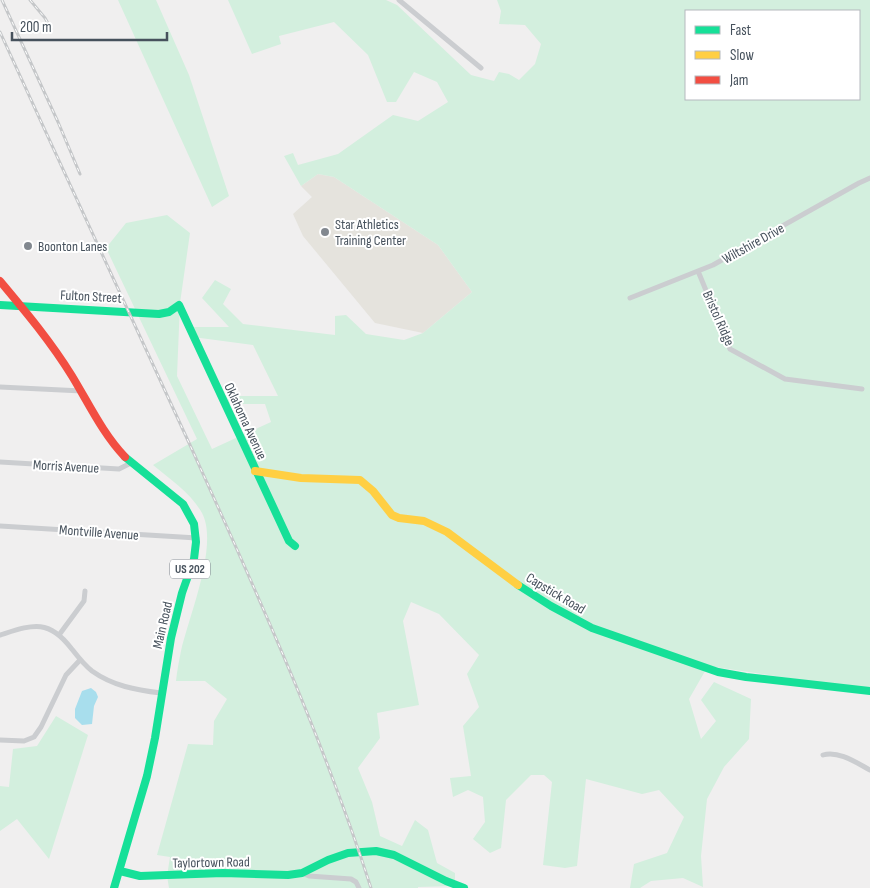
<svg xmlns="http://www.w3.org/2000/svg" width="870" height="888" font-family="'Sofia Sans Condensed',sans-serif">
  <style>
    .commercial { fill: #e5e3dd }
    .green { fill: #d3efde; fill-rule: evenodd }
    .water { fill: #a8deed }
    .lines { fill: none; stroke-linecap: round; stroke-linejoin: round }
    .street { stroke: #cbcdd0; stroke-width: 5 }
    .fast { stroke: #16e098; stroke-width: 8 }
    .slow { stroke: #ffcf43; stroke-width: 8 }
    .jam { stroke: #f24e42; stroke-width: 8 }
    .rail-casing { stroke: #c5c7c9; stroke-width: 3 }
    .rail { stroke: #fff; stroke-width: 1; stroke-dasharray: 4; stroke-linecap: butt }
    .poi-dot { fill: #82888f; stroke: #fff; stroke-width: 2 }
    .labels { text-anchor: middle; stroke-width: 4; stroke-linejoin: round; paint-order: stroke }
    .shield { fill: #fff; stroke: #7e858d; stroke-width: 1 }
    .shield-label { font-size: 12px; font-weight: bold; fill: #46515c }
    .poi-label { font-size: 14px; fill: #46515c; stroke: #fff; text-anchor: start }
    .street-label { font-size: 14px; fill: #46515c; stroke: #fff }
  </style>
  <rect width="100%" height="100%" fill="#f0efef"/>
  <path class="commercial" d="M318 174 334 177 438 245 472 292 423 333 375 323 303 236 293 214 312 197 301 186Z"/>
  <path class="green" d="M118 0H156L189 75 229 196 212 207Z
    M228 0H386L397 5 471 75 494 81 499 72 509 74 519 80 535 64 541 44 525 25 499 24 501 11 497 0H870V690L708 666 689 699 701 739 716 721 701 700 714 682 751 699 749 739 724 767 707 799 701 856 703 887 683 878 651 881 640 888H630L634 864 667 853 684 817 659 790 642 794 586 779 577 866 565 868 543 865 552 782 544 775H531L506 800 501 848 490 853 473 839 485 822 483 797 468 790 453 797 450 778 471 776 463 726 479 707 467 674 479 655 439 614 411 602 403 621 419 705 377 713 380 738 358 768 372 802 380 836 402 846 415 820 428 830 437 863 455 873V886L418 887V888H169L167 876 170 857 157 855 188 744 213 745 214 721 227 699 205 681H176C177 671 179 661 181 651 189 616 219 545 202 513 191 493 171 480 153 465L197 439 106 248 126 223 167 215 190 233 180 303 177 376 212 449 271 422 265 404H224L220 396H278L253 345 193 337 188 327H229L202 298 215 280 231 289 223 304 243 324 335 335V316L346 315 366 334 404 340 423 333 472 292 438 245 334 177 318 174 301 186 284 156 293 153 298 165 338 154 393 115 418 121 448 102 437 82 414 72 396 102H387L368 55 334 22 279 36 281 44 252 54ZM686 11H859V99H686Z
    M56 716 88 735 49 859 17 819 0 831V786L9 787 13 749 37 746Z"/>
  <path class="water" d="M91 688 96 692 98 697 94 706 92 724 82 725 75 718V709L82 691Z"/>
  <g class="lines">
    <path class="street" d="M399 0 481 68
      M698 271 730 349 785 379 862 389
      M630 298 713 265 859 183 870 178
      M0 387 82 391
      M0 462 119 469 131 463
      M0 526 197 538
      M0 635C32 625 48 618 71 648 78 657 84 665 92 671 113 686 136 690 161 693
      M59 635 84 601 85 591
      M0 740 24 741 34 737 41 727 66 675 80 660
      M823 755C838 750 857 763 870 770
      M302 873 309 876 351 879 356 882 359 888"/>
    <path class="fast" d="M0 305 159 314 169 312 179 305 289 541 295 546
      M518 585 551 606 592 628 718 672 746 677 870 691
      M120 871 140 876 223 873 288 875 302 873 328 860 348 853 376 851 394 855 446 881 464 888
      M114 888 147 776 155 738 171 638 182 593 194 559 196 542 194 524 183 504 125 457"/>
    <path class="slow" d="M255 471 301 478 360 480 373 491 392 515 399 518 424 521 447 532 518 585"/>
    <path class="jam" d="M0 281C26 312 51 342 72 376 89 404 103 434 125 457"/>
    <defs>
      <path id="rail" d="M2 0 58 122 80 174
        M30 0 45 18 51 29
        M0 32C63 170 127 308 190 445 256 591 322 735 371 888"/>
    </defs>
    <use href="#rail" class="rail-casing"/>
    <use href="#rail" class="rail"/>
  </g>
  <g class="poi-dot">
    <circle cx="325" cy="232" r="5"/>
    <circle cx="28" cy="246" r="5"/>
  </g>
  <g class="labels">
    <rect class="shield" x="170" y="559.5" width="40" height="19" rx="4"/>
    <g class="shield-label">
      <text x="190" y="573">US 202</text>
    </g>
    <g class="poi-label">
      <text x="335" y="229">Star Athletics<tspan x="335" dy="16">Training Center</tspan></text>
      <text x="38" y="251">Boonton Lanes</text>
    </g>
    <g class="street-label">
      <text transform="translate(753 243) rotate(-29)" y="5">Wiltshire Drive</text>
      <text transform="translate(91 296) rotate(3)" y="5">Fulton Street</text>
      <text transform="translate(719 318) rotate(66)" y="5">Bristol Ridge</text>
      <text transform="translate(246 421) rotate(65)" y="5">Oklahoma Avenue</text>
      <text transform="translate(66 466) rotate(3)" y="5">Morris Avenue</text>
      <text transform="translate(99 532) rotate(4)" y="5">Montville Avenue</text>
      <text transform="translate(556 593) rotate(31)" y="5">Capstick Road</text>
      <text transform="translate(162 625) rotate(-77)" y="5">Main Road</text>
      <text transform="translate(211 862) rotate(-1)" y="5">Taylortown Road</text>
    </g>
  </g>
  <rect x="685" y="10" width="175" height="90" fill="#ffffff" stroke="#b5b9be"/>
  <rect x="695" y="26" width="25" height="8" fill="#16e098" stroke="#b5b9be"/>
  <text x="730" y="35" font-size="15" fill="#46515c">Fast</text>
  <rect x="695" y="51" width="25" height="8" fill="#ffcf43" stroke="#b5b9be"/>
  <text x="730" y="60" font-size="15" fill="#46515c">Slow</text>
  <rect x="695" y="76" width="25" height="8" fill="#f24e42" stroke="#b5b9be"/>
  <text x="730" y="85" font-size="15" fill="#46515c">Jam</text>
  <path d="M12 32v8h155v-8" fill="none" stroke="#46515c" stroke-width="2.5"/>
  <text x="20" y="32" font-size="15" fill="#46515c" stroke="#ffffff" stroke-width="4" paint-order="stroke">200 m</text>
</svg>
